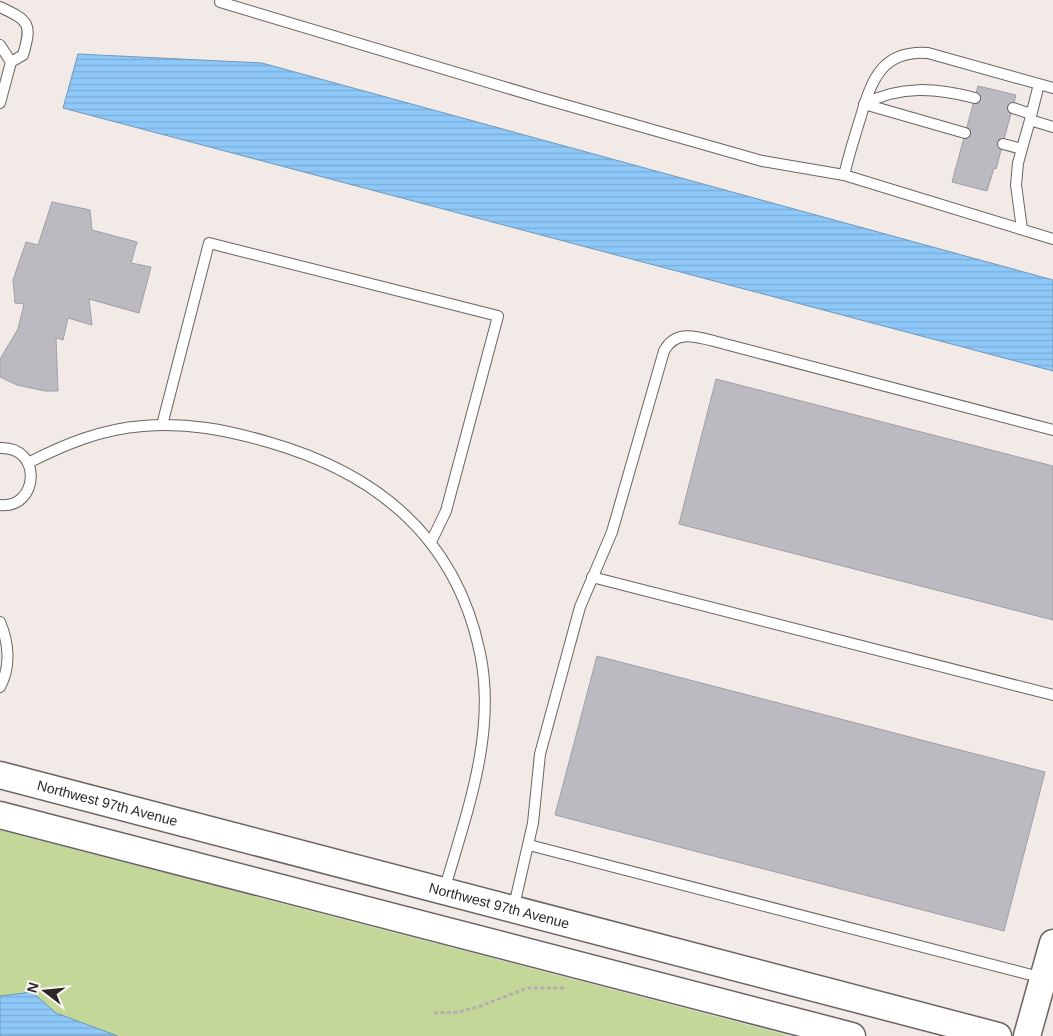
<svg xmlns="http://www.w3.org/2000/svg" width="1053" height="1036" font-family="Arial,sans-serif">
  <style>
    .grass { fill: #c2d798 }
    .water { fill: url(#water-rules); stroke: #7098ba }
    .building { fill: #bbbac0; stroke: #a09fa5 }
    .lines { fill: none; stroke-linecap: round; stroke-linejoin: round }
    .lane-casing { stroke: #6a6462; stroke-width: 12 }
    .secondary-casing { stroke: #6a6462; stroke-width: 29 }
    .path { stroke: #b4afac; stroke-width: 3; stroke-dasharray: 4 2.5; stroke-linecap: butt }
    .lane { stroke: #fff; stroke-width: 10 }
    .secondary { stroke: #fff; stroke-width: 26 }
    .labels { text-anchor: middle; stroke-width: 5; stroke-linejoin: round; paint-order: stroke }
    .street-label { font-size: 14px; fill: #2b2827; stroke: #fef7f5 }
  </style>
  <defs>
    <pattern id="water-rules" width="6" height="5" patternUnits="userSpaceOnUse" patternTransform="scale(1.25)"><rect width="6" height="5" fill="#8ec8f9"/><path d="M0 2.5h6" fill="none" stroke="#7bacd5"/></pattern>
  </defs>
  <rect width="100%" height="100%" fill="#f1eae7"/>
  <path class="grass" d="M0 830 791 1036H0Z"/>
  <path class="water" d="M78 54 262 63 1053 280V371L63 108Z
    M32 992 56 1013 118 1036H0V996Z"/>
  <path class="building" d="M978 86 1016 95 996 169 994 168 987 191 952 182Z
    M52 202 90 210 92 230 137 242 131 263 151 267 139 313 89 299 92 325 68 318 63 340 56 338 58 391H45L17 385 0 377V359L18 329 24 304 15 303 13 280 26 242 38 245Z
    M716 379 1053 466V620L679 524Z
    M597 656 1045 772 1004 931 555 815Z"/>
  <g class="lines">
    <defs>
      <path id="lane" d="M221 0 220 2 541 98 762 161 844 175 1053 239
        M0 7C30 21 32 24 23 55L11 62
        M0 45 11 62 0 103
        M864 104C901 85 936 88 975 98
        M864 104 965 133
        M1013 108 1031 114
        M1030 120 1039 84
        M1003 144 1022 149
        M844 175C849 155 855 135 861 116 872 78 883 50 928 53L1053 88
        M1022 229 1016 185 1018 163 1030 120 1053 127
        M162 425 209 243 498 316 446 511 431 542
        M0 448C43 446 39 509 0 505
        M28 463C65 444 102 429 143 426 186 422 227 430 268 442 377 473 456 537 480 653 497 734 466 814 444 891
        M592 577 1053 695
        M0 622C9 643 11 667 0 687
        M529 845 1043 978
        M513 910 533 823 540 754 580 607 612 532 664 351C677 326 703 339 725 344L1053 430"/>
      <g id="secondary">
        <path id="s1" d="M0 775 998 1036"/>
        <path d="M0 815 852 1036"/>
        <path d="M1027 1036 1053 943"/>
      </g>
    </defs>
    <use href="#lane" class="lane-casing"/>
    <use href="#secondary" class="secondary-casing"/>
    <path class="path" d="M434 1013 457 1012 478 1007 527 988H566"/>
    <use href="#lane" class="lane"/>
    <use href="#secondary" class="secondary"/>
  </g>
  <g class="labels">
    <g class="street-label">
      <text dy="5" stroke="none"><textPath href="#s1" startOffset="111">Northwest 97th Avenue</textPath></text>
      <text dy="5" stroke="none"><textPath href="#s1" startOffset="516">Northwest 97th Avenue</textPath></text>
    </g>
  </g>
  <g transform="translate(45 991) rotate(286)" stroke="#fef7f5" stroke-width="4" paint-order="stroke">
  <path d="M0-4L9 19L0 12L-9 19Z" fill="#2b2827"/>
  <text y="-8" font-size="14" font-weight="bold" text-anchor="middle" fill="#2b2827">N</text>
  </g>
</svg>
